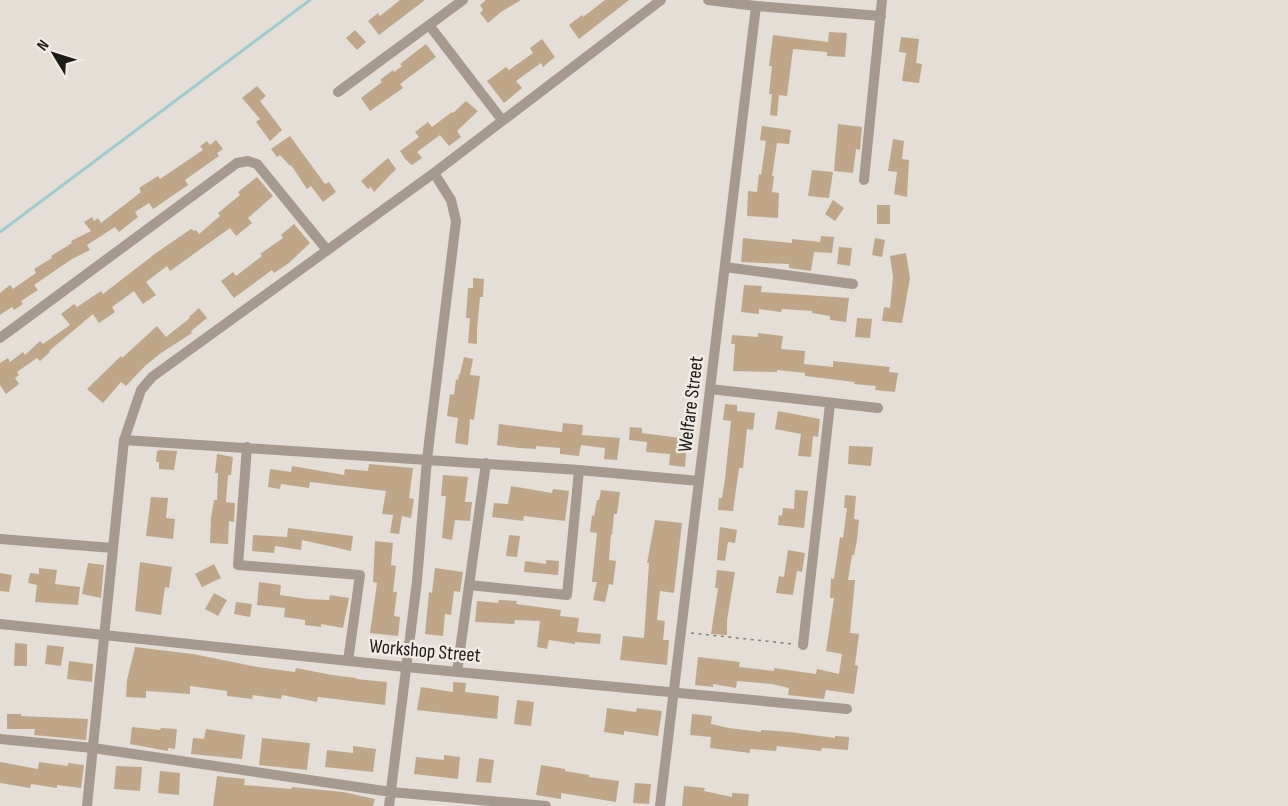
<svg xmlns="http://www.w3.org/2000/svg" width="1288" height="806" font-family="'Sofia Sans Condensed',sans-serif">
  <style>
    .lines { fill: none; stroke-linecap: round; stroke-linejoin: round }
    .stream { stroke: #9dcdce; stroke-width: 3 }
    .building { fill: #bfa688 }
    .path { stroke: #827e78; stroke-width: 1.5; stroke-dasharray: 3 4.5; stroke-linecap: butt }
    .minor { stroke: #a6998e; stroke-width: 10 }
    .labels { text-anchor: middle; stroke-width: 5; stroke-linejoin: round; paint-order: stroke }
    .street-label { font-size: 20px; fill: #1d1b18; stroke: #f2ebe4 }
  </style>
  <rect width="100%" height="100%" fill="#e4ded6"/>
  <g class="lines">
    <path class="stream" d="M0 232 310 0"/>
  </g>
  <path class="building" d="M400 0H425L379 35 368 21 378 13 380 16Z
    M486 0H521L501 12 488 23 480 13 483 10 480 5Z
    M605 0H629L579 39 569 25 582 15 583 17Z
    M355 30 366 42 357 50 346 38Z
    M829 32 847 33 845 57 827 56V52L793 49 787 96 779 95 777 116 770 115 772 94H769L772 66H769L773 35 828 42Z
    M901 37 919 39 916 63 922 64 919 83 902 81 906 53 899 52Z
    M542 39 555 57 543 67 541 63 516 81 522 88 504 103 487 81 506 67 509 70 533 53 530 48Z
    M426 44 436 57 400 84 403 88 370 111 361 98 382 82 380 80 393 70 394 72 402 66 400 64Z
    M257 86 266 96 260 101 282 130 270 141 256 122 260 119 242 98Z
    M466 101 478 111 457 131 461 137 449 146 440 135 417 152 422 158 412 165 406 160 400 151 419 137 415 132 428 122 432 127 452 112 453 113Z
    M838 124 862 127 860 150 856 149 853 173 834 171Z
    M762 126 791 130 789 144 777 143 772 176H774L772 192 779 193 778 218 747 216 748 191 757 192 759 174 761 175 766 141 760 140Z
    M290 136 325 184 329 182 336 192 323 202 311 186 307 189 291 165 290 166 280 155 277 157 271 149Z
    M893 139 904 141 902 159 909 160 907 197 894 194 897 172 888 171Z
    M216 140 223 149 217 153 219 156 185 180 188 185 153 209 149 203 135 212 138 217 119 232 115 227 87 245 90 250 72 259 34 285 38 290 21 301 23 304 14 310 12 307 0 315V293L10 285 13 289 36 273 34 269 52 258 51 256 72 243 71 241 91 231 84 222 92 217 94 221 98 218 101 223 141 192 139 188 158 176 160 179 203 150 200 146 207 141 210 145Z
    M388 158 396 169 374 192 371 187 368 189 361 181Z
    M812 170 833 172 829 198 808 196Z
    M257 177 273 196 248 218 252 223 236 236 230 228 170 271 167 266 146 282 156 295 143 304 134 291 112 307 115 312 99 323 93 314 49 351 50 352 40 361 37 358 17 372 19 375 15 378 19 384 6 394 0 385V363L8 358 10 362 23 352 25 355 40 341 43 344 70 325 61 314 74 304 77 307 101 291 103 294 156 253 191 229 194 231 196 230 199 234 220 216 218 213 240 195 238 192Z
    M833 200 844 208 835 221 825 214Z
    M877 205H890V224H877Z
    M294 224 310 243 289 263 274 273 272 270 234 298 221 281 233 272 236 276 262 256 260 254 283 238 281 235Z
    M821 236 834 237 832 253 814 252 811 271 789 268V264L741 262 743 238 792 243V239L820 242Z
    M875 238 885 240 882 257 872 255Z
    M839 247 852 248 850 266 837 264Z
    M906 253 910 278 902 323 882 321 884 307 890 308 893 277 890 256Z
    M473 278 484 279 483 297H480L477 329V344L468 343 470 318H466L468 288H473Z
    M744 285 762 286 761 292 849 298 846 322 830 320V316L812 313V311L782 309 781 312 759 309V314L741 312Z
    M199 308 207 318 191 331 192 333 161 353 145 366 126 386 121 382 103 403 87 389 121 356 122 358 157 326 166 337 190 318 189 317Z
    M857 318 872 319 870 338 855 337Z
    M758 333 783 336 781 349 805 351 804 364 833 367V361L890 367 889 372 898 373 895 392 875 390 876 386 854 384 855 382 805 376V373L777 370V372L733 371 735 344H731L732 335 758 337Z
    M464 357 473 359 470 375 480 376 474 420 470 419 468 445 455 443 458 418 447 416 450 394 454 395 456 379 458 380 459 374H460Z
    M725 404 737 405V411L755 413 753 430 747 429 743 468H739L733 511 718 510 719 498H722L725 479 731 421 723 420Z
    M778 411 820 419 818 437 813 436 811 457 798 456 801 434 775 429Z
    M563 423 583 425 582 435 620 438 617 460 604 459 605 448 581 445 579 456 560 454V448L536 446V449L519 448 497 445 499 424 562 432Z
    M630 427 642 428V433L687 439 685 467 669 465 670 454 646 452 647 442 629 440Z
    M849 446 873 447 871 466 848 464Z
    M160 450 177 451 174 470 159 469V462H156L157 451Z
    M217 454 233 457 231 475H228L226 502 235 503 234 522 229 521 228 544 210 543 211 518 214 500H217L218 473H215Z
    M369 464 413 468 409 498 414 499 411 518 402 516 399 534 390 533 393 515 382 514 386 491 310 482 309 488 281 484 280 489 268 487 270 469 291 472 292 466 344 475 345 469 368 471Z
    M443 475 468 477 465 502H472L470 521 455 520 452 540 442 538 446 496H441Z
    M511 486 552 493 553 489 569 491 565 521 524 516 523 521 492 517 494 503 508 504Z
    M601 490 620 492 617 514H614L612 535 611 534 609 560 616 561 613 585 609 584 605 602 593 600 597 582H592L597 533 590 532 592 515 594 516 597 500H599Z
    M795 490 808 491 804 528 778 525 779 515 782 516 783 508 794 509Z
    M845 495 856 496 854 519 859 520 857 540 854 555H852L848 580H855L850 633 859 634 855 665 858 666 854 694 826 690 824 699 788 695 789 688 772 684 737 681 736 688 713 684V687L695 685 698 657 740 662 739 667 774 671V668L816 674 817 669 839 674 842 654 826 651 834 598H830L831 578 834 579 840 537 843 538 847 508H844Z
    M151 497 168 498 166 518 175 519 173 539 146 536Z
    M655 520 682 523 674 593 660 591 657 620 665 621 663 640H669L667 665 620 660 623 636 644 638 649 563H647Z
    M720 527 737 530 735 543 728 542 725 561 717 560Z
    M288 528 353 536 351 551 302 540 301 550 275 546 274 553 252 551 253 535 287 537Z
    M509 535 520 536 517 557 506 556Z
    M375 541 393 543 391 565 396 566 393 592H397L394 616 400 617 398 636 370 633 377 583 373 582Z
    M788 550 805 553 802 572 797 571 793 595 776 593 779 576 784 577Z
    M546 560 559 561 558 575 524 572 525 561 546 564Z
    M140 562 172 567 169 588 165 587 161 615 135 611Z
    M88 563 104 565 101 598 82 594Z
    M214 564 221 578 202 587 195 574Z
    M39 568 57 570 55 584 80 587 78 605 35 602 37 585 28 583 30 573 39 574Z
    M435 568 463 572 460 592 454 591 451 615 445 614 443 636 425 634 429 592 432 593Z
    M717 570 735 572 727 620V635L711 634 718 588H715Z
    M0 573 12 575 9 592 0 591Z
    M259 582 281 585 280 595 307 599 329 600 330 595 349 598 343 628 321 624V627L305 625V620L284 617 285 608 257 605Z
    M214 593 227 600 218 616 205 609Z
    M499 600 517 601 516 604 561 610 560 616 579 618 577 632 601 634 600 644 575 642V644L549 640 547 649 537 647 540 621 515 620 514 624 475 622 477 601 498 603Z
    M236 602 252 604 250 617 234 614Z
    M15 643 27 644V666H14Z
    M47 645 64 647 61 666 45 664Z
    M135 647 193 654 257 667 295 672 296 668 332 675 356 678V679L387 682 385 705 318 697 317 702 282 695 281 699 253 695 252 699 227 696V691L190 686V694L146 691V698L126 697 127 680Z
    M69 661 93 664 92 682 67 679Z
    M453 682 466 683 465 692 499 696 497 719 417 710 421 687 453 692Z
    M517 700 534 702 531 726 514 724Z
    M607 708 636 712 637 708 662 711 658 736 624 731V735L604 732Z
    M7 714H21V716L88 719 86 740 34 735 35 729H7Z
    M692 714 712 716 711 724 729 728 761 732V730L790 732 835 738V736L849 737 848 750 822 748 821 751 777 746 776 751 750 749V753L710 748 711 737 690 735Z
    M132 727 160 730 161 728 177 729 175 749 168 748V751L130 744Z
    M206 729 245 735 242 759 191 754 193 738 204 739Z
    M262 738 310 743 307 770 259 765Z
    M353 746 376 749 373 772 325 767 327 750 353 753Z
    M444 755 460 757 458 779 414 774 416 757 444 760Z
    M479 758 494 760 491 783 476 782Z
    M0 762 38 769 39 762 68 766V763L84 765 81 788 57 785V788L31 784 30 788 0 783Z
    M541 765 565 769V771L589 775V777L619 781 616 802 561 793V799L536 795Z
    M116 766 142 767 140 791 114 789Z
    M160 771 180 773 179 795 158 793Z
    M217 776 245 779 244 785 291 789 292 787 343 792 375 799 373 806H213Z
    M635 783 651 784 649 804 633 803Z
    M684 786 705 788 704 791 732 797V793L749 794 748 806H682Z"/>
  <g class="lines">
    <path class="path" d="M691 633 793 644"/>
    <path class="minor" d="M708 0 756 6 881 16
      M429 25 502 120
      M338 92 463 0
      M864 180 882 0
      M725 267 853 284
      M0 338 237 163 248 161 257 164 327 250
      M710 389 878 408
      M124 440 579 470 699 481
      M247 447 238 565 360 575 348 661
      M0 539 113 548
      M469 585 567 595 579 470
      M0 624 406 667 847 709
      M803 645 830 404
      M457 672 486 463
      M0 739 93 748 391 792 546 806
      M87 806 124 440 141 390 152 377 434 173 661 0
      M389 806 417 581 427 459 456 221 451 200 434 173
      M660 806 756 6"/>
  </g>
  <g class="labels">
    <g class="street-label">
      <text transform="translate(690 404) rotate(-83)" y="7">Welfare Street</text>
      <text transform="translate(425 650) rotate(5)" y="7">Workshop Street</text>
    </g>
  </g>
  <g transform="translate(54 54) rotate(308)" stroke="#f2ebe4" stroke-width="4.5" paint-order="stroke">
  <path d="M0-4.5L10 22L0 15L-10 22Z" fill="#1d1b18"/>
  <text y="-9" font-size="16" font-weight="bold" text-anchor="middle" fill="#1d1b18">N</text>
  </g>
</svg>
